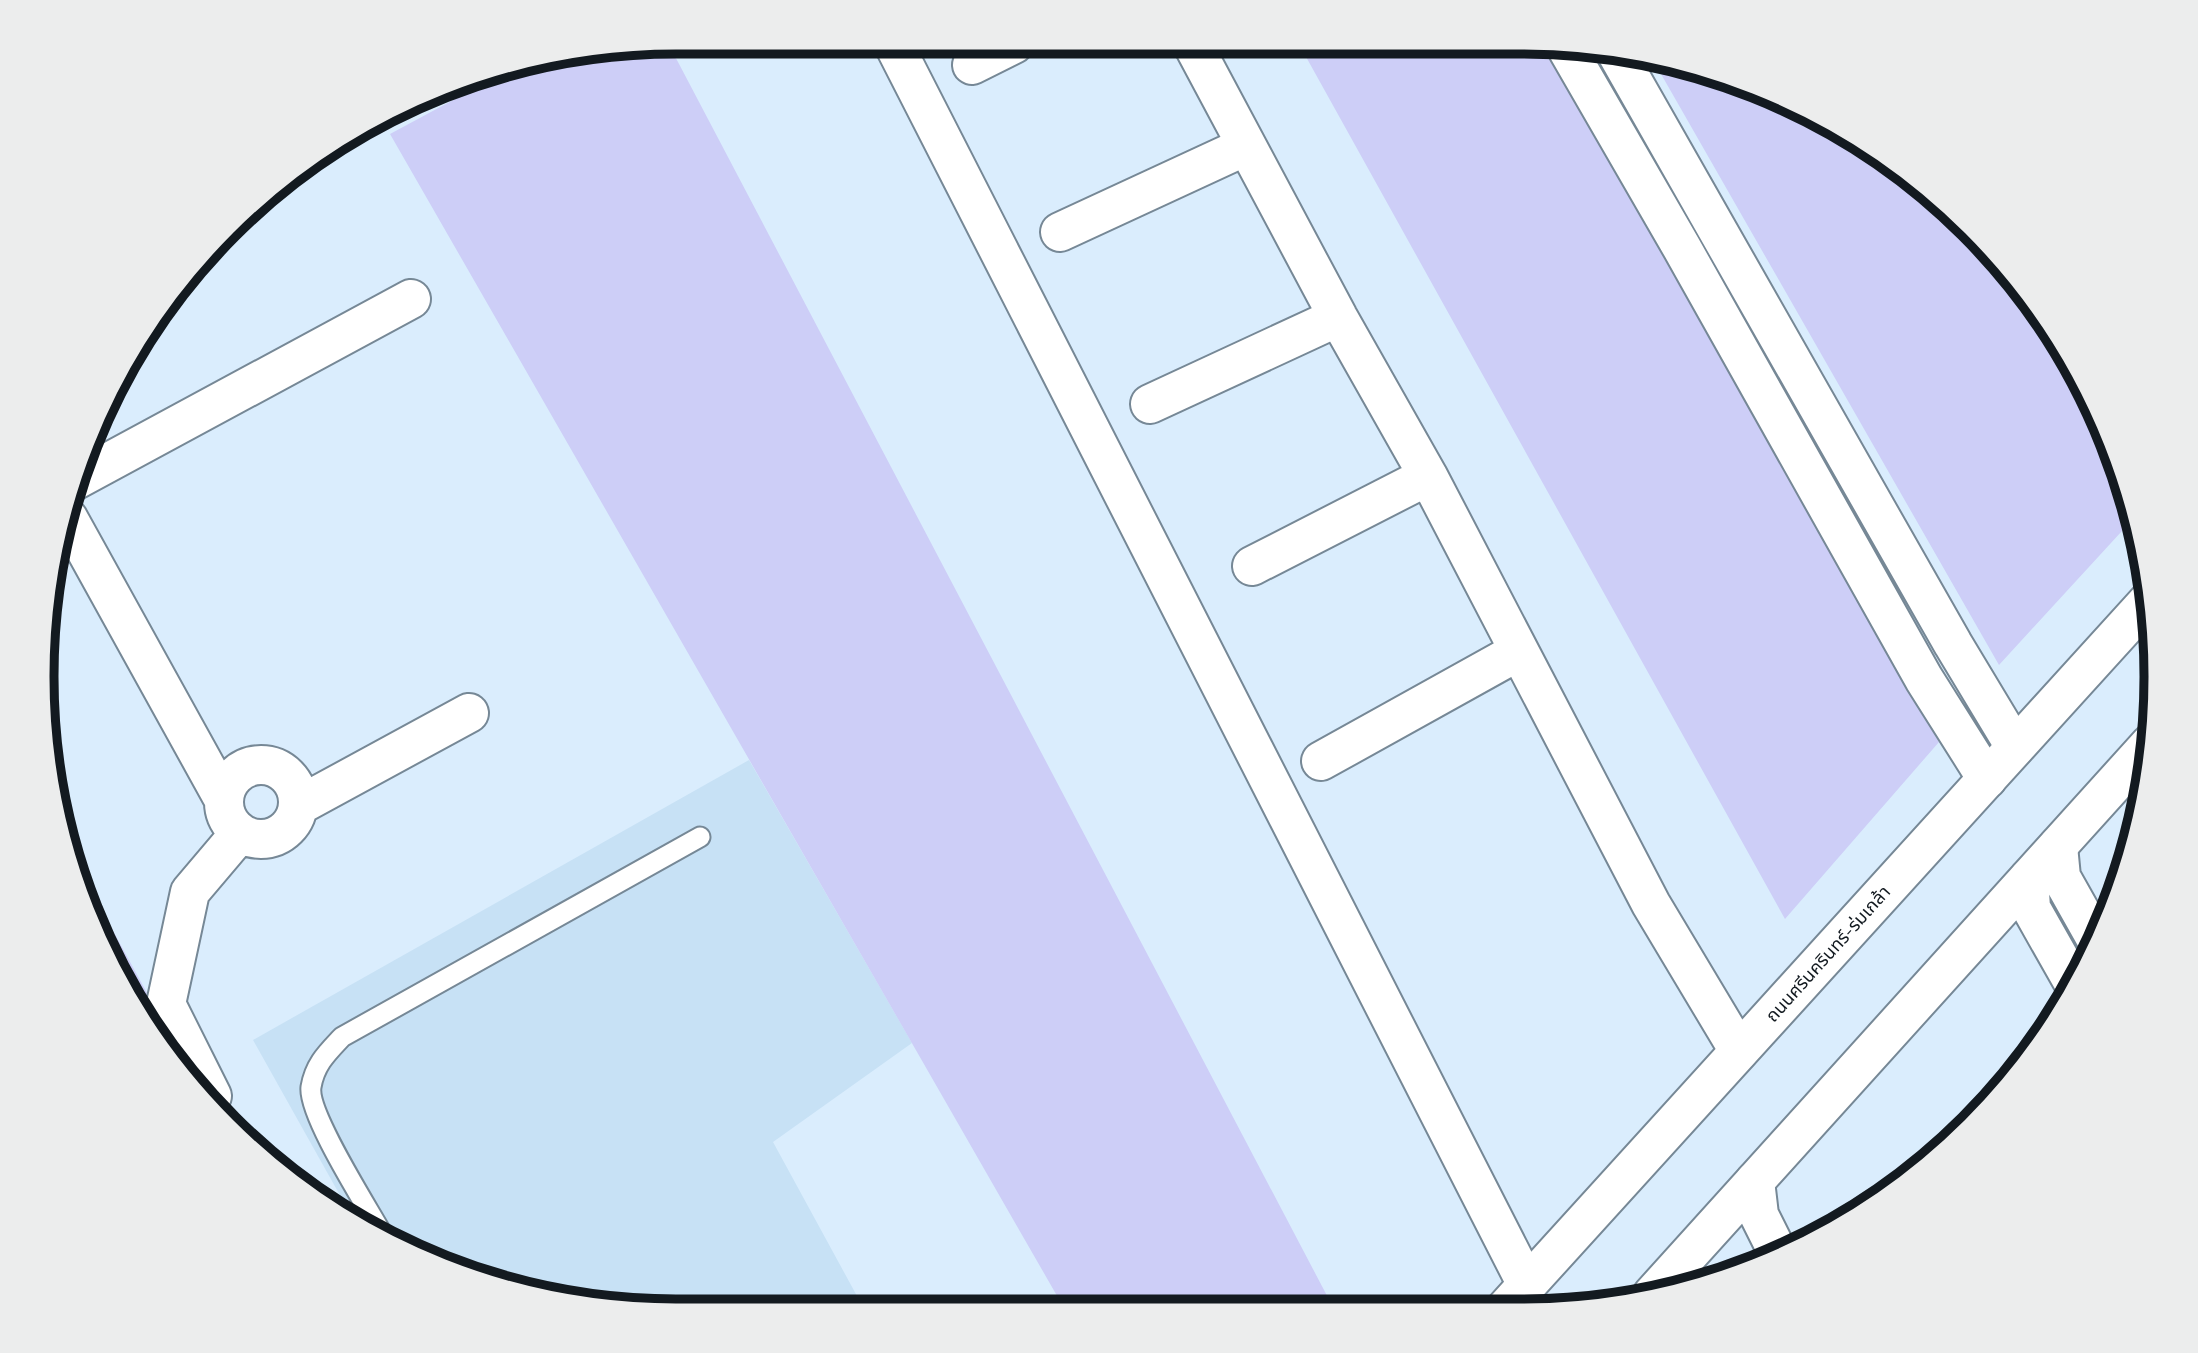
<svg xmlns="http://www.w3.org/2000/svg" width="2198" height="1353" font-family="'Nunito Sans','Noto Sans Thai',sans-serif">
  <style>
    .built { fill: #c7e1f5 }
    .green { fill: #cdcef7 }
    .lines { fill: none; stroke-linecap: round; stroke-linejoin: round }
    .service-casing { stroke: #768896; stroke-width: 23 }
    .minor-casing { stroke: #768896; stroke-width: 42 }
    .primary-casing { stroke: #768896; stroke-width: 42 }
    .service { stroke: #fff; stroke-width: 19 }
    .minor { stroke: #fff; stroke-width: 38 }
    .primary { stroke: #fff; stroke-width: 38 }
    .labels { text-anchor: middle; stroke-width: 6; stroke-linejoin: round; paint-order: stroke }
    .street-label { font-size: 18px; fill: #131a20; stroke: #fff }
    .rim { fill: none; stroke: #131a20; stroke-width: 9 }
  </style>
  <rect width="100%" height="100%" fill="#daedfd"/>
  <path class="built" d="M749 760 912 1043 773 1142 863 1307 594 1306 434 1263 351 1215 253 1040Z"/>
  <path class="green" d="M668 43 1334 1309 1064 1308 390 134 509 70Z
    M1300 46 1552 47 1939 742 1785 919Z
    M1653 60 1764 90 1907 173 1998 258 2071 359 2122 472 2133 519 1999 665Z
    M72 856 192 1075 149 1029 76 880Z"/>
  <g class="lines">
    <defs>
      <path id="service" d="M381 1232C366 1205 307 1113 311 1087 315 1064 327 1053 342 1037L700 837"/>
      <path id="minor" d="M893 43 1527 1285
        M1193 45 1338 317 1428 476 1651 904 1739 1051
        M1566 47 1682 248 1924 679 1987 779
        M1615 50 1953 644 2015 747
        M972 65 1014 44
        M1060 232 1246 146
        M1150 404 1338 317
        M74 481 411 299
        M68 518 224 800
        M1252 566 1428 476
        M1321 761 1519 651
        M224 802a37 37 0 1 1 74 0a37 37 0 1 1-74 0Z
        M298 806 469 713
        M2058 846 2061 877 2097 941
        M2029 878 2031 908 2074 984
        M212 1096 166 1004 190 892 240 833
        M1755 1181 1759 1215 1777 1251"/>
      <path id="primary" d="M1652 1295 2150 744
        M1505 1309 2151 598"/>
    </defs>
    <use href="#service" class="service-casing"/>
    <use href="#minor" class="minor-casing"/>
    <use href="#primary" class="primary-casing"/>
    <use href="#service" class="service"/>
    <use href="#minor" class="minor"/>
    <use href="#primary" class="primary"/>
  </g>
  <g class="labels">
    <g class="street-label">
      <text transform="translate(1828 954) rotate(-48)" y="6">ถนนศรีนครินทร์-ร่มเกล้า</text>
    </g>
  </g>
  <path d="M0 0H2198V1353H0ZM676 54H1522A622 622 0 0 1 2144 676V677A622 622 0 0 1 1522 1299H676A622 622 0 0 1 54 677V676A622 622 0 0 1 676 54Z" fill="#eceded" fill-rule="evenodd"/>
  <path class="rim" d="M676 54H1522A622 622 0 0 1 2144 676V677A622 622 0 0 1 1522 1299H676A622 622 0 0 1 54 677V676A622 622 0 0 1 676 54Z"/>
</svg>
